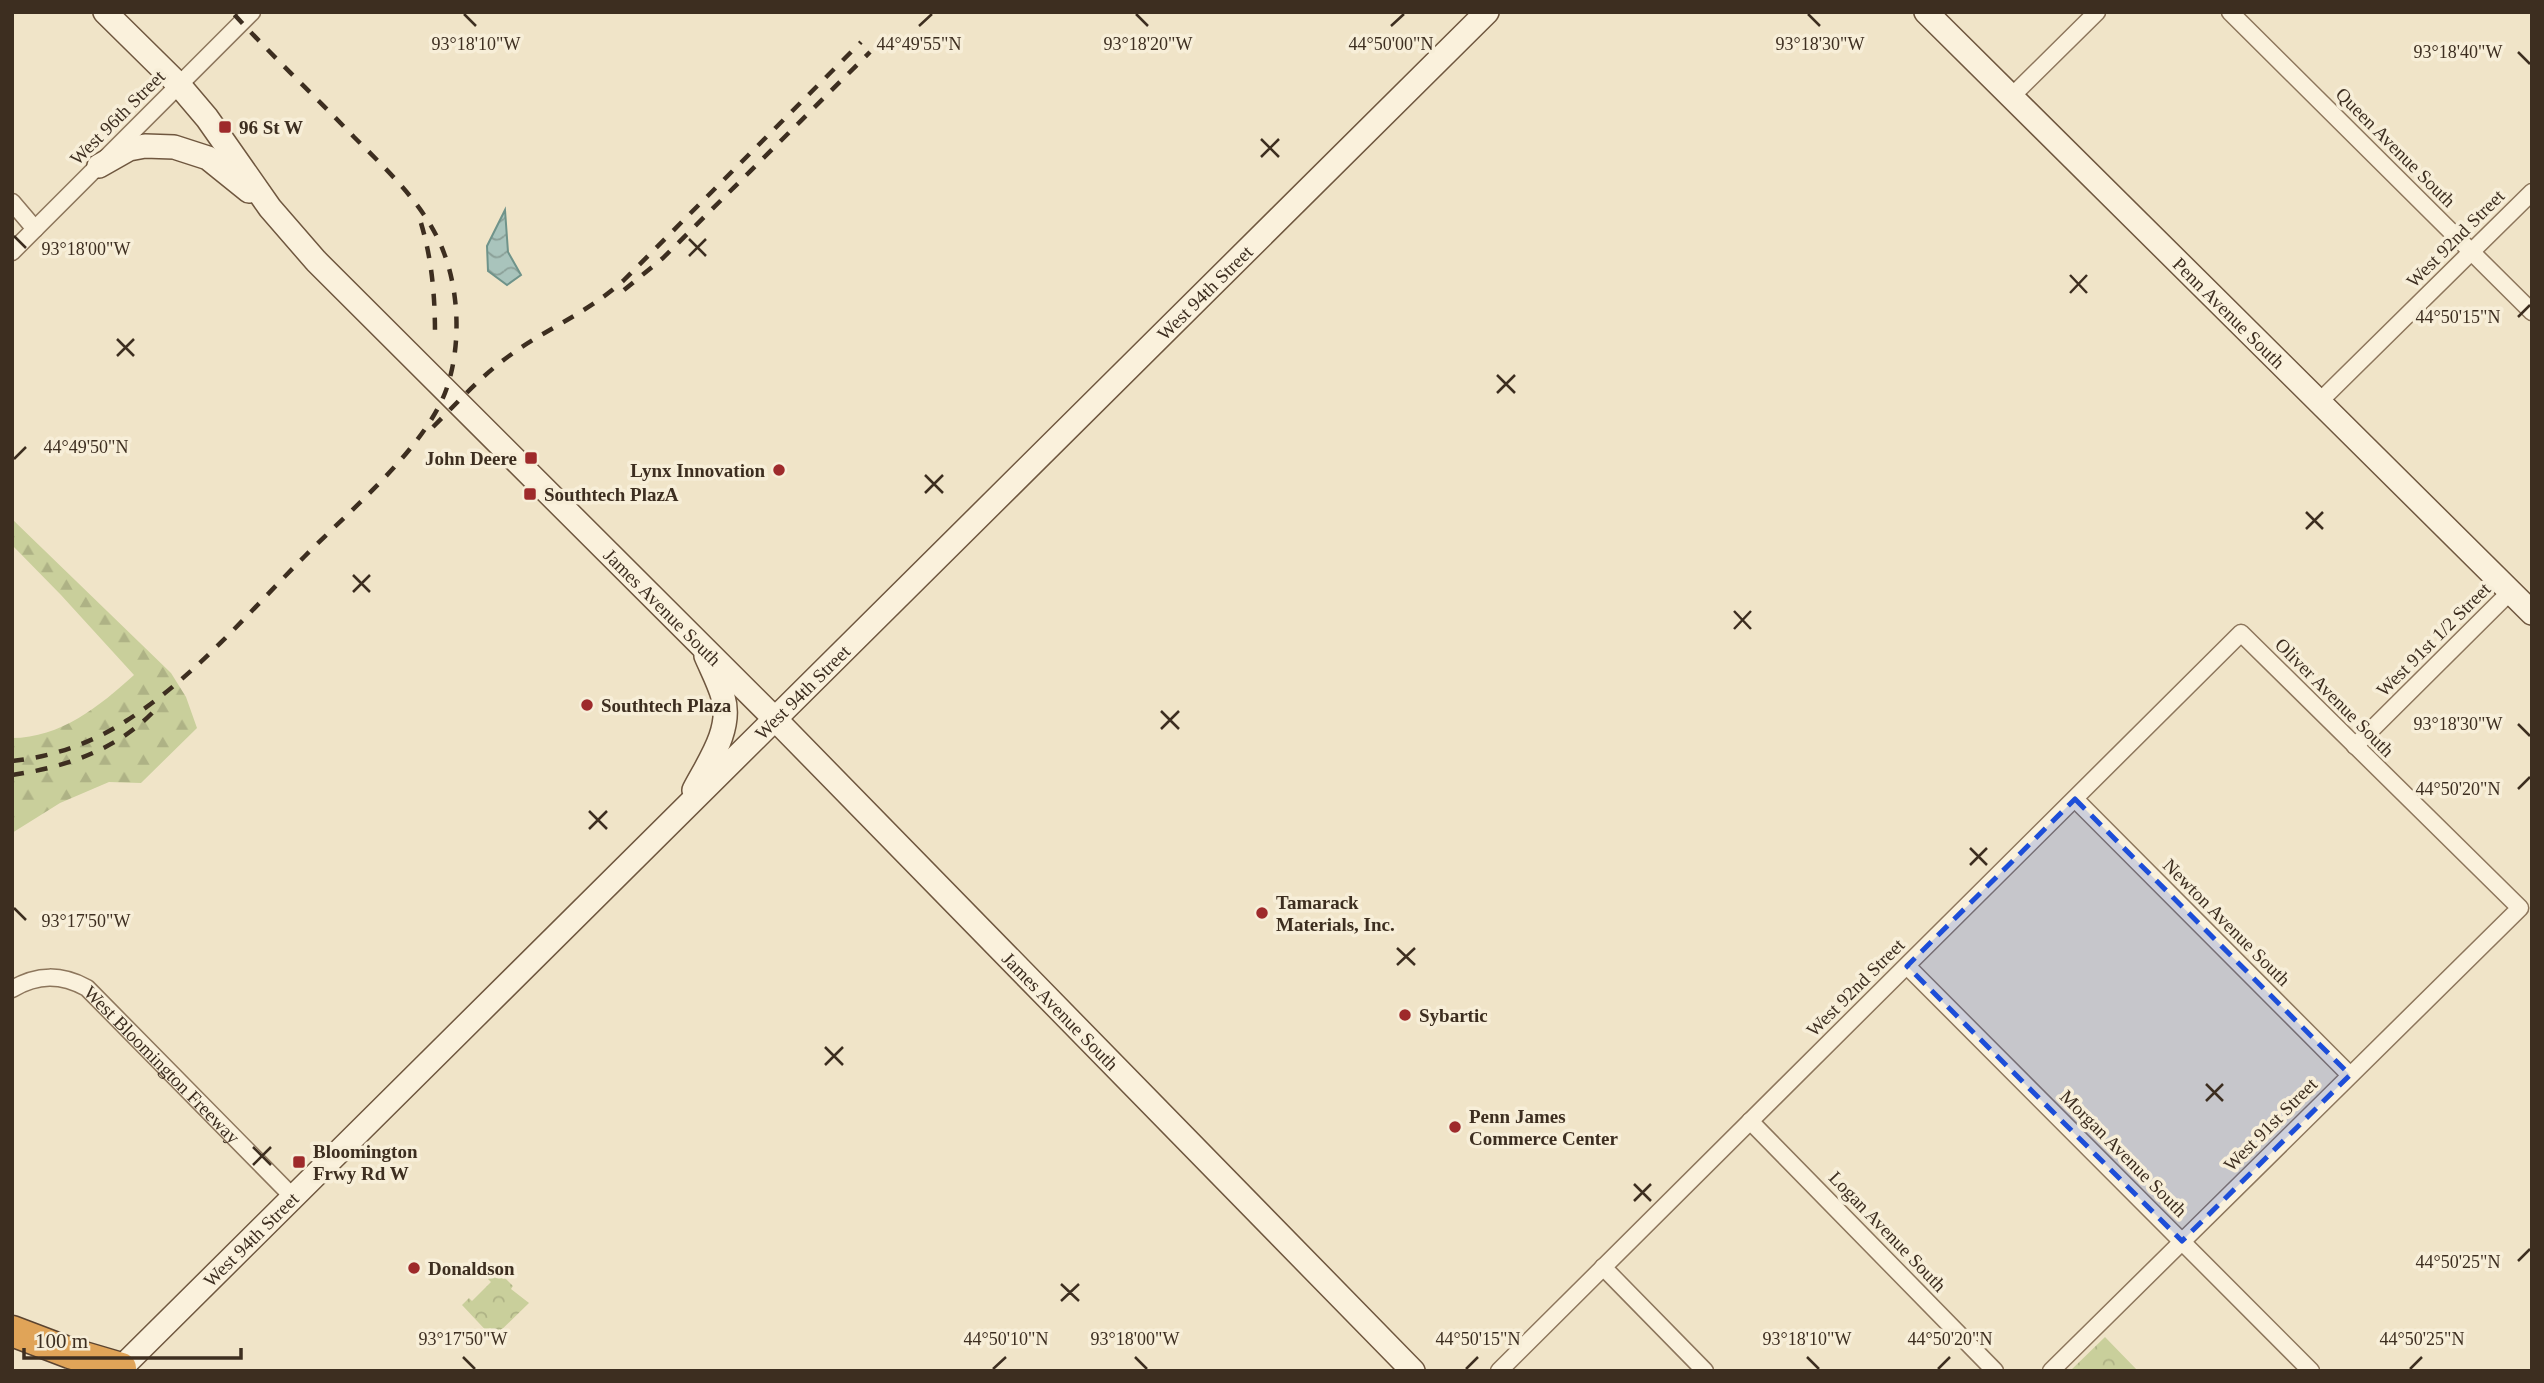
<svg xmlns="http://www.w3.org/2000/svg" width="2544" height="1383" font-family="Georgia,serif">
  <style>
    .forest { fill: url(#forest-firs) }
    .park { fill: url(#park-crowns) }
    .water { fill: url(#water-waves); stroke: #6f938a; stroke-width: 2 }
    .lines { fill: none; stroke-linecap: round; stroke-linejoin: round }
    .street-casing { stroke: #8d765c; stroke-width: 19 }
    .secondary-casing { stroke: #6f573f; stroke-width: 26 }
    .highway-casing { stroke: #5b4430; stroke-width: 33 }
    .street { stroke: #faf1dc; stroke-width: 16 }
    .secondary { stroke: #faf1dc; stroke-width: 23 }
    .highway { stroke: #e0a458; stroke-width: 30 }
    .rail { stroke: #3d2e20; stroke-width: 4.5; stroke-dasharray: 12 12; stroke-linecap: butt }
    .marked { fill: #1d4ed8; fill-opacity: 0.2; stroke: #1d4ed8; stroke-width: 5; stroke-dasharray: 14 9; stroke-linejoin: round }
    .ticks { fill: none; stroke: #3d2e20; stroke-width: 2.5 }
    .poi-dot { fill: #9e2a2b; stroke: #f7eed8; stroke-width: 2.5 }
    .labels { text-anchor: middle; stroke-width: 7; stroke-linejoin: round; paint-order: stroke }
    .street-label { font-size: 19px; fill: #3d2e20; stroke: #f7eed8 }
    .poi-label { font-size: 19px; font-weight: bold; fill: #3d2e20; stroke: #f7eed8; text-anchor: start }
    .ticks-label { font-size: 18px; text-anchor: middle; fill: #3d2e20; stroke: #f7eed8; stroke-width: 7; stroke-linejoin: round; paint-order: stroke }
  </style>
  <defs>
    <pattern id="forest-firs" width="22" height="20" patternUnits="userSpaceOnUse" patternTransform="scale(1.75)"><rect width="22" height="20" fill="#c9cf9b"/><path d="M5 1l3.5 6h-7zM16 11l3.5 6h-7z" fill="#aeb285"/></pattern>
    <pattern id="park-crowns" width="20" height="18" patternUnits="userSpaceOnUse" patternTransform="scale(1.75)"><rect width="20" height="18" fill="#c9cf9b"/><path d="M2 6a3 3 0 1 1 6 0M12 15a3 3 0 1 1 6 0" fill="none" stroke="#aeb285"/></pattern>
    <pattern id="water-waves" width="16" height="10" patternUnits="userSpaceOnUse" patternTransform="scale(1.75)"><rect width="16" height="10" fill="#a9c4bc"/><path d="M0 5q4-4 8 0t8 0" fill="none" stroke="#8ba098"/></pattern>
  </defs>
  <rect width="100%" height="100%" fill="#f0e4c8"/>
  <path class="forest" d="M12 519 171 673 186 697 197 728 141 783 109 782 60 803 12 833V738C60 738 100 706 134 675L61 595 12 545Z"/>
  <path class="park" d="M495 1272 503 1279 505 1278 513 1286 511 1289 529 1303 493 1338 462 1305 469 1298 472 1301 491 1282 488 1279Z
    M2105 1337 2138 1371H2070Z"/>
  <path class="water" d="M505 210 508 252 521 275 507 285 488 271 487 246Z"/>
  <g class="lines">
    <defs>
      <g id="street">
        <path d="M2230 12 2532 312"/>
        <path d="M2011 97 2097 12"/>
        <path d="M12 202 35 229"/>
        <path d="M12 252 252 12"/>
        <path d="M2318 403 2532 192"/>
        <path d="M2355 746 2510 592"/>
        <path d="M2075 799 2350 1075"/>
        <path d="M1907 966 2311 1371"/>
        <path id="s1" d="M12 989C38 974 61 974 87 988L293 1197"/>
        <path d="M1750 1121 1995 1371"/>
        <path d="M1603 1267 1705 1371"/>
        <path d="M1499 1371 2241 633 2520 908 2051 1371"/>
      </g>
      <g id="secondary">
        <path id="s2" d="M105 12 179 85 207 118 270 208 316 261 775 719 1413 1371"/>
        <path id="s3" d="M1926 12 2532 613"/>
        <path d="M99 166 129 149 145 146 174 147 208 158 249 191"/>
        <path d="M694 790C708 763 733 729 723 697 719 683 712 670 706 656"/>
        <path id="s4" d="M118 1371 1487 12"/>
      </g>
      <path id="highway" d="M12 1331 70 1353 121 1368"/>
    </defs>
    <use href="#street" class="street-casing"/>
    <use href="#secondary" class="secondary-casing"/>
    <use href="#highway" class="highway-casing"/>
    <use href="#street" class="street"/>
    <use href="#secondary" class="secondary"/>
    <use href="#highway" class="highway"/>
    <path class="rail" d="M421 223C432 260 435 296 435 335
      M624 290 663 258 870 52
      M433 427C458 402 481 376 509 356 547 328 586 314 623 281L861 42
      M12 761C52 757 92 743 126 721 194 678 248 613 304 557 348 512 422 451 445 393 461 351 460 295 444 253 427 207 388 171 354 137 314 95 271 55 232 12
      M12 775C66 767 117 750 155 710"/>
  </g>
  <path class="marked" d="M2075 799 2350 1075 2182 1241 1907 966Z"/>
  <path class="ticks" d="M464 14 476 26M1136 14 1148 26M1808 14 1820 26M919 26 932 14M1391 26 1404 14M2518 52 2530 64M1261 139 1279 157M1261 157 1279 139M14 236 26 248M689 239 706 256M689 256 706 239M2070 275 2087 293M2070 293 2087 275M2518 317 2530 305M117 339 134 356M117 356 134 339M1497 375 1515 393M1497 393 1515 375M14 459 26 447M925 475 943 493M925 493 943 475M2306 512 2323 529M2306 529 2323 512M353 575 370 592M353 592 370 575M1734 611 1751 629M1734 629 1751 611M1161 711 1179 729M2518 724 2530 736M1161 729 1179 711M2518 789 2530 777M589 811 607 829M589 829 607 811M1970 848 1987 865M1970 865 1987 848M14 908 26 920M1397 948 1415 965M1397 965 1415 948M825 1047 843 1065M825 1065 843 1047M2206 1084 2223 1101M2206 1101 2223 1084M253 1147 271 1165M253 1165 271 1147M1634 1184 1651 1201M1634 1201 1651 1184M2518 1261 2530 1249M1061 1284 1079 1301M1061 1301 1079 1284M463 1357 475 1369M1135 1357 1147 1369M1807 1357 1819 1369M993 1369 1006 1357M1466 1369 1478 1357M1938 1369 1950 1357M2410 1369 2422 1357"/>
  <g class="poi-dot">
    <rect x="218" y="120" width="14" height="14" rx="3.5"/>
    <rect x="524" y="451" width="14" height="14" rx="3.5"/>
    <circle cx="779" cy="470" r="7"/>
    <rect x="523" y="487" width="14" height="14" rx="3.5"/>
    <circle cx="587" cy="705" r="7"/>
    <circle cx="1262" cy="913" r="7"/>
    <circle cx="1405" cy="1015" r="7"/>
    <circle cx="1455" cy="1127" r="7"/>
    <rect x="292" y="1155" width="14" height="14" rx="3.5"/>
    <circle cx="414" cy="1268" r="7"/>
  </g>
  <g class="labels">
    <g class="street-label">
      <text transform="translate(117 117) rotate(-45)" y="7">West 96th Street</text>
      <text transform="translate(2396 147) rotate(45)" y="7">Queen Avenue South</text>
      <text transform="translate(2455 238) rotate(-45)" y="7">West 92nd Street</text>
      <text dy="7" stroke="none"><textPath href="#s4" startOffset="1531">West 94th Street</textPath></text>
      <text dy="7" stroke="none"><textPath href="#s3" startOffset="427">Penn Avenue South</textPath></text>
      <text dy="7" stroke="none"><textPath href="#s2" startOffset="817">James Avenue South</textPath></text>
      <text transform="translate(2433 639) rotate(-45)" y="7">West 91st 1/2 Street</text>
      <text dy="7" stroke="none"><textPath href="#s4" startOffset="964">West 94th Street</textPath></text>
      <text transform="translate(2335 697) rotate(45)" y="7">Oliver Avenue South</text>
      <text transform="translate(2227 922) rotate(45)" y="7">Newton Avenue South</text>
      <text transform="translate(1855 987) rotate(-45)" y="7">West 92nd Street</text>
      <text dy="7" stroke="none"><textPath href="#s2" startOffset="1384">James Avenue South</textPath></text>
      <text dy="7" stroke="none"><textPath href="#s1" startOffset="186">West Bloomington Freeway</textPath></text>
      <text transform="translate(2270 1124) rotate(-45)" y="7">West 91st Street</text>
      <text transform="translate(2124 1153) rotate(45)" y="7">Morgan Avenue South</text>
      <text transform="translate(1888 1231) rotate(46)" y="7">Logan Avenue South</text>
      <text dy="7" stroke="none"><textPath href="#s4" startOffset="187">West 94th Street</textPath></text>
    </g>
    <g class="poi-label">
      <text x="239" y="134">96 St W</text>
      <text x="517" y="465" text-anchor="end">John Deere</text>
      <text x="765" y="477" text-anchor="end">Lynx Innovation</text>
      <text x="544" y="501">Southtech PlazA</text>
      <text x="601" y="712">Southtech Plaza</text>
      <text x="1276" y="909">Tamarack<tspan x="1276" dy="22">Materials, Inc.</tspan></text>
      <text x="1419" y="1022">Sybartic</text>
      <text x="1469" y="1123">Penn James<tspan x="1469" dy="22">Commerce Center</tspan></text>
      <text x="313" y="1158">Bloomington<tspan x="313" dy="22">Frwy Rd W</tspan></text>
      <text x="428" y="1275">Donaldson</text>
    </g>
  </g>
  <g class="ticks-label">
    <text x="476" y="50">93°18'10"W</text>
    <text x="919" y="50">44°49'55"N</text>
    <text x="1148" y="50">93°18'20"W</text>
    <text x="1391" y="50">44°50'00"N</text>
    <text x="1820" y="50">93°18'30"W</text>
    <text x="2458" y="58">93°18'40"W</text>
    <text x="86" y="255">93°18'00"W</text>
    <text x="2458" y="323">44°50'15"N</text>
    <text x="86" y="453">44°49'50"N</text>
    <text x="2458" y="730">93°18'30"W</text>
    <text x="2458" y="795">44°50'20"N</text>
    <text x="86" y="927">93°17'50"W</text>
    <text x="2458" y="1268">44°50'25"N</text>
    <text x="1950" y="1345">44°50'20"N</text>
    <text x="463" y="1345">93°17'50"W</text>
    <text x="1006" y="1345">44°50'10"N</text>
    <text x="1135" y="1345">93°18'00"W</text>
    <text x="1478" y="1345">44°50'15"N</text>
    <text x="1807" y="1345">93°18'10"W</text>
    <text x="2422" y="1345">44°50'25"N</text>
  </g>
  <rect width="2544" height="1383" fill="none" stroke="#3d2e20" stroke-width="28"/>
  <path d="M24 1348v10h217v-10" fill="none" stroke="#3d2e20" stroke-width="3.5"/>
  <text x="35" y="1348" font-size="21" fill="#3d2e20" stroke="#f7eed8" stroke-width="5" paint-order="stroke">100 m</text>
</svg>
